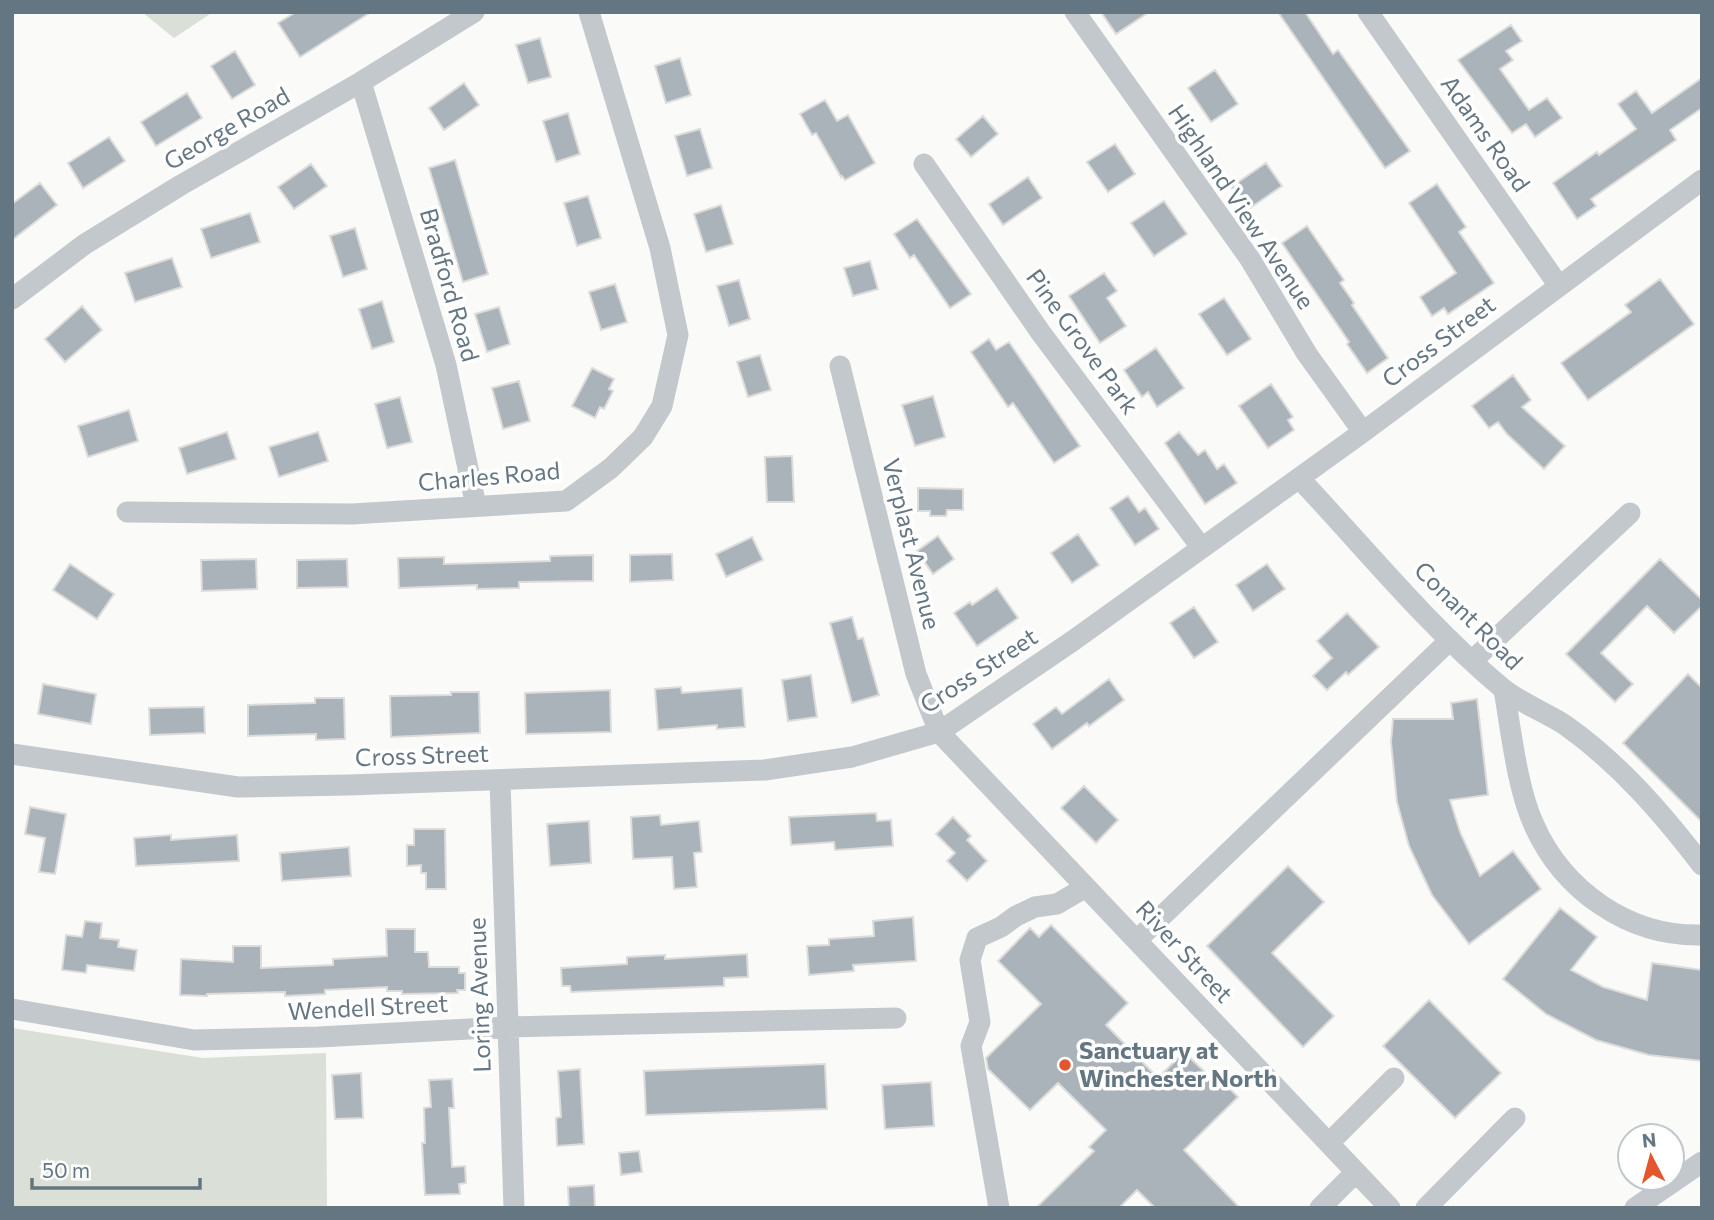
<svg xmlns="http://www.w3.org/2000/svg" width="1714" height="1220" font-family="Commissioner,sans-serif">
  <style>
    .green { fill: #dadfd7 }
    .building { fill: #aab3b9; stroke: #dcdcda; stroke-width: 2 }
    .lines { fill: none; stroke-linecap: round; stroke-linejoin: round }
    .minor { stroke: #c3c8cc; stroke-width: 21 }
    .poi-dot { fill: #e4572e; stroke: #fff; stroke-width: 2.5 }
    .labels { text-anchor: middle; stroke-width: 7; stroke-linejoin: round; paint-order: stroke }
    .street-label { font-size: 24px; fill: #657683; stroke: #fff }
    .poi-label { font-size: 24px; font-weight: bold; fill: #657683; stroke: #fff; text-anchor: start }
  </style>
  <rect width="100%" height="100%" fill="#fafaf8"/>
  <path class="green" d="M142 12H213L174 38Z
    M12 1028 203 1058 326 1053 327 1208H12Z"/>
  <path class="building" d="M296 12H371L300 57 278 23Z
    M1101 12H1149L1116 34Z
    M1278 12H1305L1333 54 1338 50 1410 151 1385 168Z
    M1511 25 1522 41 1506 51 1513 60 1500 69 1529 110 1547 98 1562 118 1535 137 1526 124 1512 133 1458 60Z
    M540 38 551 77 528 83 516 45Z
    M235 51 255 85 232 99 211 66Z
    M680 58 691 95 666 103 655 66Z
    M1215 70 1238 104 1211 122 1188 88Z
    M1702 78V108L1670 130 1676 140 1591 199 1596 206 1577 219 1553 183 1597 152 1599 155 1636 129 1618 104 1636 91 1652 113Z
    M464 83 479 105 444 130 429 108Z
    M187 93 202 118 156 146 141 122Z
    M825 100 837 121 848 115 875 163 845 180 842 176 841 177 816 133 812 135 800 114Z
    M568 113 580 154 556 162 543 121Z
    M983 116 998 134 971 157 956 139Z
    M700 129 712 168 687 176 675 136Z
    M109 137 125 161 83 188 68 163Z
    M1115 144 1135 174 1108 192 1087 162Z
    M455 160 488 274 463 282 429 168Z
    M1266 163 1282 186 1247 210 1231 187Z
    M311 164 327 186 294 209 278 187Z
    M1028 177 1042 198 1003 225 989 204Z
    M40 183 57 205 12 240V204Z
    M1437 184 1466 227 1459 232 1494 283 1448 314 1444 308 1432 316 1420 297 1456 273 1409 203Z
    M588 196 601 238 577 246 564 203Z
    M1164 201 1187 234 1154 256 1131 223Z
    M721 205 733 244 706 252 694 214Z
    M250 213 260 242 211 258 201 229Z
    M917 219 971 294 950 308 914 255 910 258 894 234Z
    M1307 226 1344 280 1340 283 1354 303 1352 305 1388 358 1367 373 1347 344 1349 342 1282 243Z
    M355 228 367 269 343 277 330 236Z
    M172 258 182 287 135 302 125 273Z
    M870 261 878 289 853 296 844 268Z
    M1104 273 1117 291 1107 298 1126 326 1100 343 1069 296Z
    M1660 279 1694 324 1588 400 1561 363 1631 312 1625 305Z
    M739 280 750 319 729 326 717 286Z
    M615 284 627 322 601 330 589 292Z
    M1224 298 1251 339 1227 355 1199 314Z
    M382 301 394 342 372 349 359 309Z
    M82 306 102 330 65 362 45 339Z
    M499 307 510 344 487 352 475 314Z
    M989 339 996 350 1009 342 1080 446 1054 463 1013 403 1008 407 971 352Z
    M1156 348 1184 388 1157 407 1148 392 1142 397 1124 370Z
    M760 355 771 390 748 397 737 362Z
    M592 368 614 379 609 389 613 391 604 409 600 407 595 418 572 406Z
    M1513 375 1531 400 1522 407 1565 446 1544 469 1507 434 1498 422 1489 428 1472 406Z
    M519 381 530 421 503 429 492 388Z
    M1271 384 1293 417 1288 420 1294 430 1268 448 1239 406Z
    M933 396 945 437 915 446 902 405Z
    M400 397 412 442 387 448 375 404Z
    M129 410 138 441 88 457 78 426Z
    M227 432 236 459 187 474 179 448Z
    M318 432 328 461 279 477 269 447Z
    M1179 432 1198 455 1205 450 1217 469 1224 464 1237 483 1205 504 1165 443Z
    M792 456 794 502H767L765 457Z
    M918 488 963 489V510H947L946 516H930V511H918Z
    M1128 496 1139 512 1145 508 1159 529 1135 545 1110 508Z
    M1078 534 1099 565 1072 583 1051 553Z
    M938 536 954 559 933 574 917 551Z
    M752 537 763 560 726 577 716 554Z
    M672 554 673 580 630 582V555Z
    M593 555V581L519 582V588L477 589V585L399 588 398 558 444 557V564L550 561V556Z
    M256 559 257 589 202 591 201 560Z
    M347 559 348 587 297 588V560Z
    M1660 559 1702 600V606L1674 633 1647 606 1601 653 1633 684 1615 702 1566 654Z
    M70 564 114 594 97 619 53 590Z
    M1267 564 1285 589 1253 611 1236 585Z
    M997 588 1018 618 977 646 954 613 970 602 972 605Z
    M1194 607 1218 642 1194 658 1170 623Z
    M1347 613 1379 647 1348 675 1346 672 1327 690 1313 676 1332 658 1317 641Z
    M852 617 858 639 863 638 879 695 852 703 830 623Z
    M1688 674 1702 688V822L1623 743Z
    M811 675 817 717 788 721 782 680Z
    M1109 679 1124 700 1089 726 1087 723 1052 749 1033 724 1056 707 1062 714Z
    M43 684 96 694 91 724 38 714Z
    M681 687 682 693 742 688 745 727 717 729V725L658 730 655 689Z
    M610 690 611 732 526 734 525 693Z
    M451 692H479L480 733 391 737 390 696 451 695Z
    M315 698H344L345 739 316 740V734L248 736V705L315 703Z
    M1477 699 1488 795 1450 800 1460 832 1480 876 1513 851 1541 889 1469 944 1432 895 1409 846 1397 802 1391 742 1393 719H1453L1451 703Z
    M204 707 205 733 150 735 149 708Z
    M1084 786 1118 820 1096 843 1061 808Z
    M30 807 66 814 55 874 39 872 45 838 25 834Z
    M876 813 877 821 891 820 893 846 835 850 834 842 791 845 789 817Z
    M660 815 661 825 699 821 702 852 694 853 697 887 674 889 672 857 633 859 631 817Z
    M953 817 971 836 967 840 987 861 967 881 947 861 955 853 936 834Z
    M589 821 591 863 550 866 547 824Z
    M414 829H445L446 889H426V873H421V865L407 866V845H414Z
    M171 835V840L237 835 239 861 136 866 134 838Z
    M349 847 351 876 282 881 280 853Z
    M1288 866 1324 902 1272 953 1334 1016 1303 1047 1207 946Z
    M1560 908 1597 937 1571 970 1603 987 1647 1000 1652 963 1702 970V1061L1649 1055 1596 1040 1546 1014 1503 979Z
    M913 917 916 961 853 965 854 971 809 975 807 946 829 945V939L874 936 873 921Z
    M85 921 102 923 100 938 119 940 118 947 137 950 134 971 87 965 86 973 62 970 66 935 82 937Z
    M1051 925 1128 1003 1106 1025 1158 1078 1184 1052 1210 1077 1214 1073 1238 1097 1184 1150 1240 1208H1155L1137 1190 1119 1208H1036L1094 1151 1089 1147 1106 1130 1058 1083 1030 1110 988 1069 986 1058 1041 1004 998 961 1030 928 1039 937Z
    M386 929H415V952H428L429 967H459V973H465V990H457L458 993 402 994V991H387V987L325 990V994L285 996V992L207 994V996L180 995 181 959 233 962V946H261V968L333 965V959L387 956Z
    M747 954 748 977 724 978V986L571 992 570 986H562L561 968 627 964V957L665 955V959Z
    M1429 1000 1501 1073 1455 1118 1383 1046Z
    M825 1064 827 1109 646 1115 644 1071Z
    M580 1069 584 1144 557 1146 556 1118 561 1117 558 1071Z
    M361 1073 363 1118 335 1119 332 1075Z
    M452 1079 454 1108H449L452 1167 465 1166 466 1183 459 1184 460 1194 425 1195 422 1143H425L424 1108 431 1107 429 1080Z
    M931 1082 934 1126 885 1129 882 1085Z
    M639 1151 642 1172 621 1175 619 1153Z
    M594 1185 595 1208H569L568 1187Z"/>
  <g class="lines">
    <path class="minor" d="M1075 12 1250 259 1307 354 1363 432
      M1368 12 1559 286
      M361 82 446 365 476 506
      M924 164 1041 333 1201 547
      M12 299 85 244 181 185 361 82 474 12
      M840 366 916 674 939 732 1390 1208
      M1299 478C1365 548 1427 625 1501 687 1520 703 1545 712 1565 725 1619 763 1662 813 1702 865
      M127 512 352 514 566 501 611 468 643 437 662 406 678 335 660 248 589 12
      M1472 661 1630 513
      M1504 690C1511 730 1517 788 1534 825 1563 890 1628 937 1702 935
      M12 754 238 787 349 785 765 770 852 757 939 732 1074 640 1363 432 1702 180
      M500 780 514 1208
      M1137 940 1450 640
      M12 1009 194 1040 319 1037 507 1027 896 1018
      M1329 1143 1394 1078
      M999 1208 971 1046 980 1022 970 960 977 938 1001 927 1016 916 1035 907 1057 904 1086 887
      M1320 1208 1356 1172
      M1426 1208 1515 1118
      M1635 1208 1702 1162"/>
  </g>
  <circle class="poi-dot" cx="1065" cy="1065" r="7"/>
  <g class="labels">
    <g class="street-label">
      <text transform="translate(227 129) rotate(-30)" y="8">George Road</text>
      <text transform="translate(1485 134) rotate(55)" y="8">Adams Road</text>
      <text transform="translate(1241 207) rotate(56)" y="8">Highland View Avenue</text>
      <text transform="translate(449 285) rotate(74)" y="8">Bradford Road</text>
      <text transform="translate(1082 342) rotate(54)" y="8">Pine Grove Park</text>
      <text transform="translate(1439 342) rotate(-37)" y="8">Cross Street</text>
      <text transform="translate(489 477) rotate(-5)" y="8">Charles Road</text>
      <text transform="translate(911 544) rotate(76)" y="8">Verplast Avenue</text>
      <text transform="translate(1468 616) rotate(45)" y="8">Conant Road</text>
      <text transform="translate(979 671) rotate(-33)" y="8">Cross Street</text>
      <text transform="translate(422 756) rotate(-2)" y="8">Cross Street</text>
      <text transform="translate(1184 952) rotate(47)" y="8">River Street</text>
      <text transform="translate(480 995) rotate(-92)" y="8">Loring Avenue</text>
      <text transform="translate(368 1008) rotate(-3)" y="8">Wendell Street</text>
    </g>
    <g class="poi-label">
      <text x="1079" y="1059">Sanctuary at<tspan x="1079" dy="28">Winchester North</tspan></text>
    </g>
  </g>
  <rect width="1714" height="1220" fill="none" stroke="#657683" stroke-width="28"/>
  <g transform="translate(1651 1157) rotate(354)"><circle r="33" fill="#ffffff" stroke="#c1c8cd" stroke-width="2"/>
  <path d="M0-5L12 26L0 18L-12 26Z" fill="#e4572e"/>
  <text y="-10" font-size="19" font-weight="bold" text-anchor="middle" fill="#657683">N</text>
  </g>
  <path d="M32 1178v10h168v-10" fill="none" stroke="#657683" stroke-width="3.5"/>
  <text x="42" y="1178" font-size="21" fill="#657683" stroke="#ffffff" stroke-width="5" paint-order="stroke">50 m</text>
</svg>
